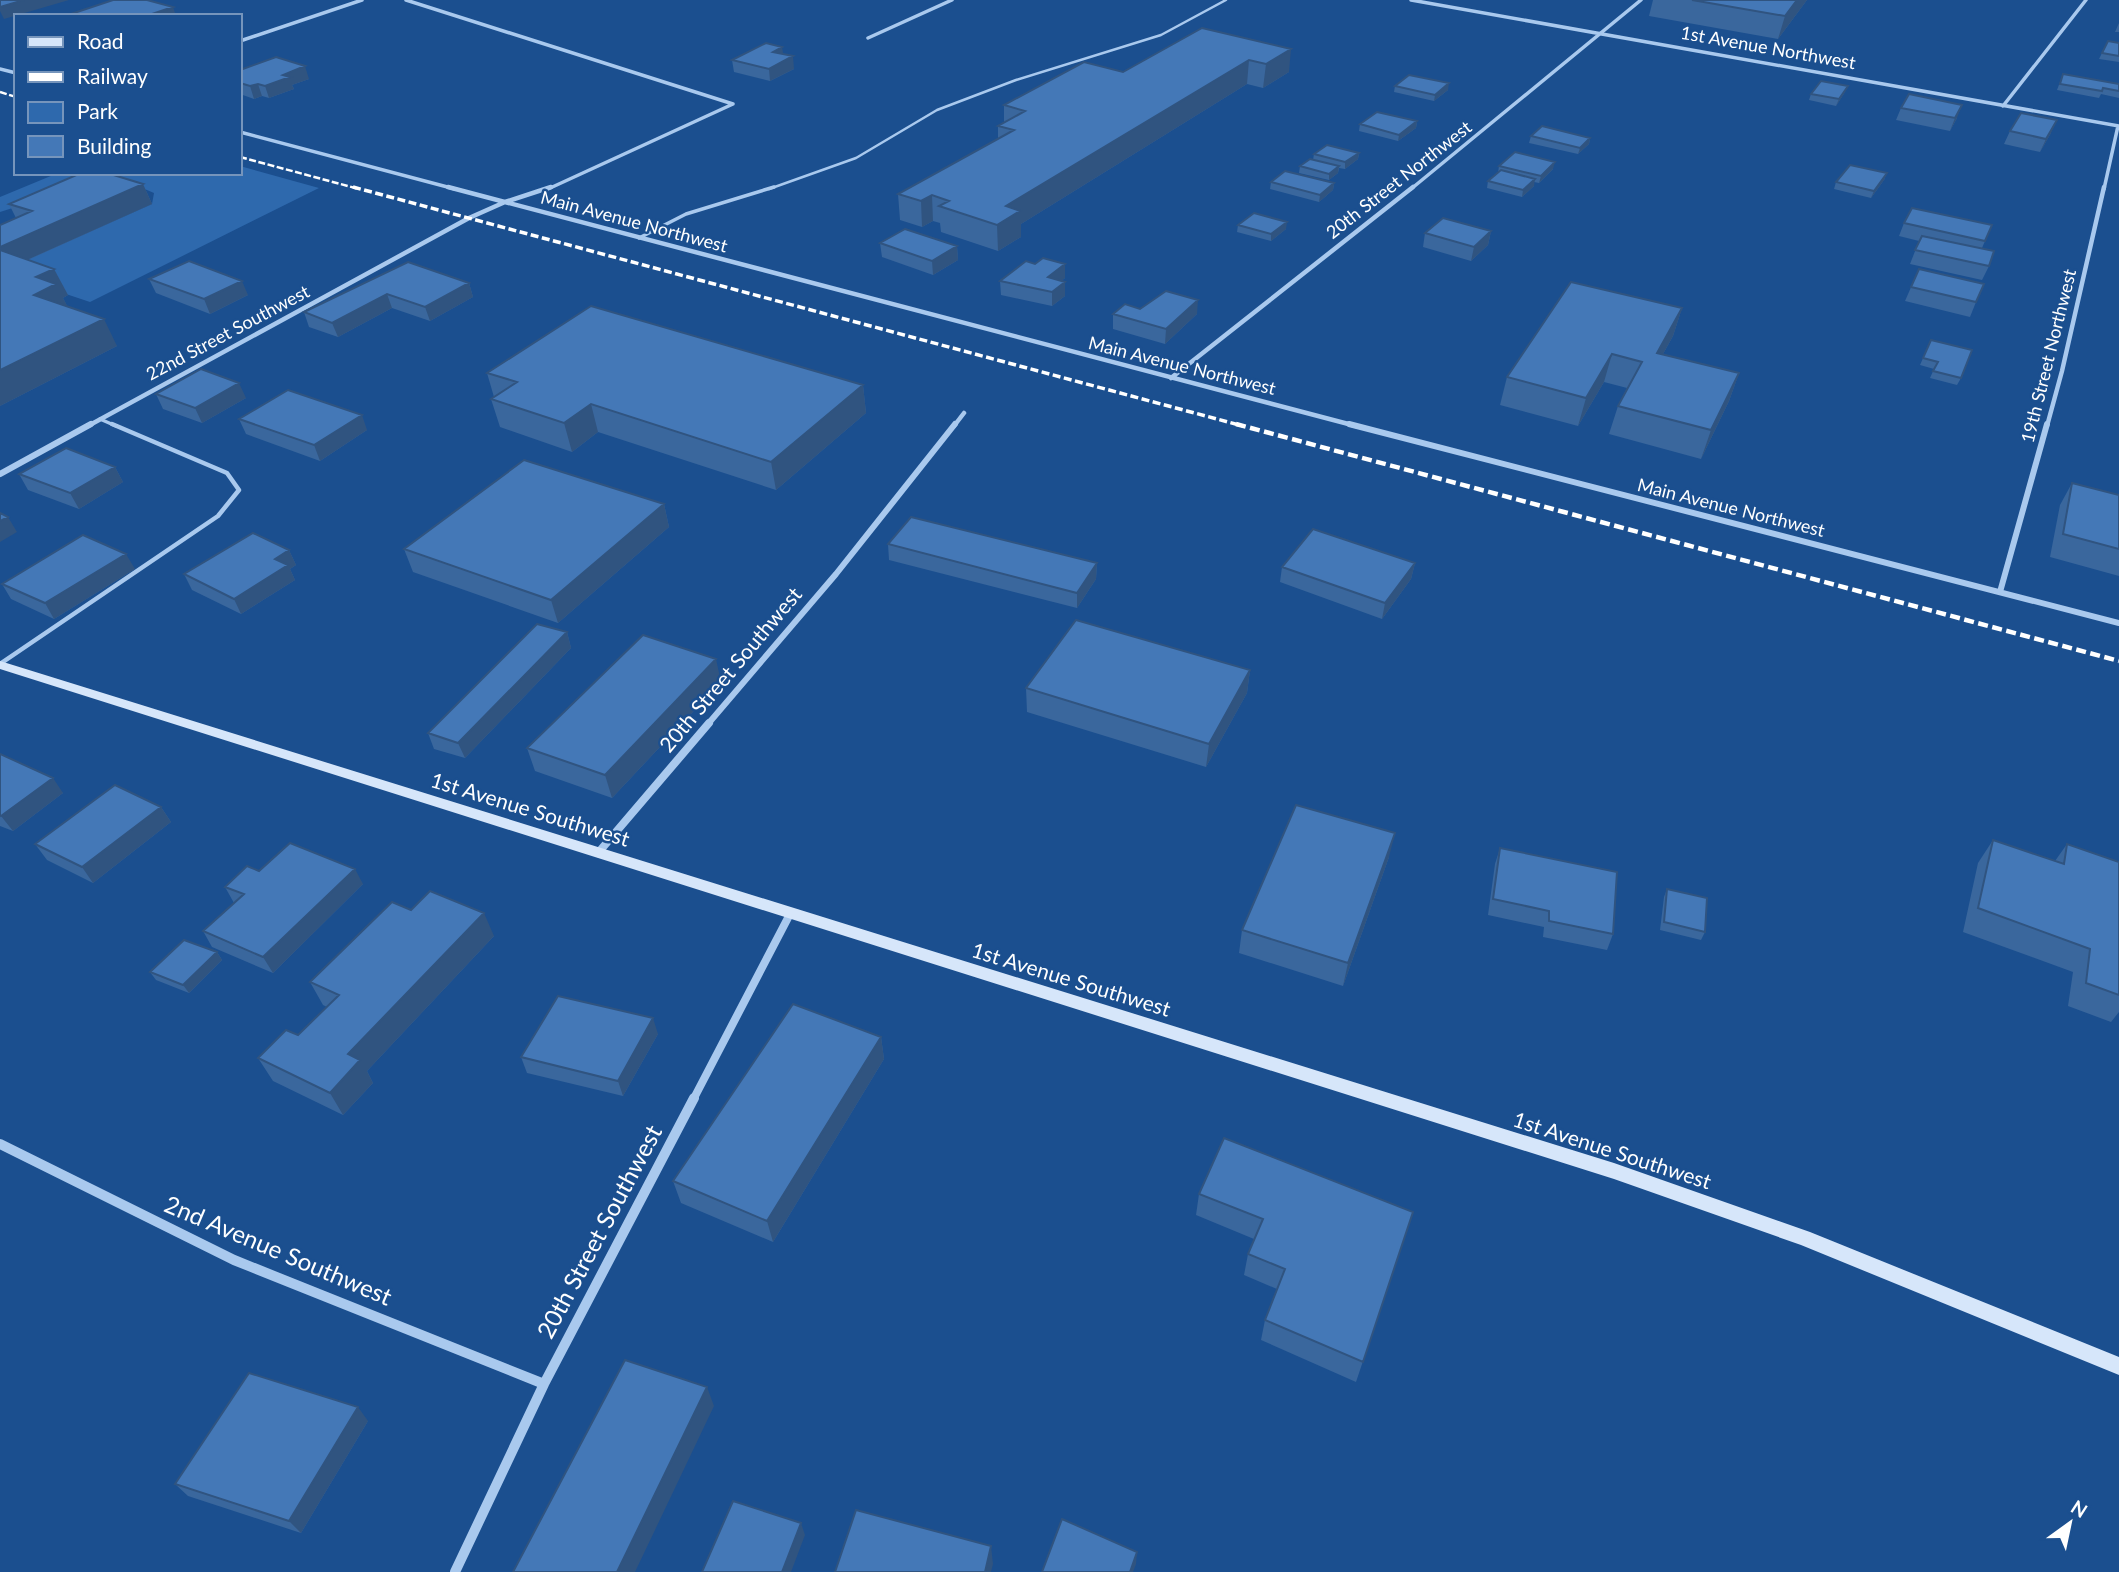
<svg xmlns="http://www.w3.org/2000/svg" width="2119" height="1572" font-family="Lato,sans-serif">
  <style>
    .green { fill: #2e69ad }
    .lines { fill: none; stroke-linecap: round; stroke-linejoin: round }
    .service-far2 { stroke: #a9c9ee; stroke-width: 2.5 }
    .service-far1 { stroke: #a9c9ee; stroke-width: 3.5 }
    .service { stroke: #a9c9ee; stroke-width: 4.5 }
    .minor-far4 { stroke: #a9c9ee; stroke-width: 3.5 }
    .minor-far3 { stroke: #a9c9ee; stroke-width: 4.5 }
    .minor-far2 { stroke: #a9c9ee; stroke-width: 6 }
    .minor-far1 { stroke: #a9c9ee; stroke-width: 8 }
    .minor { stroke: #a9c9ee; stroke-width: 10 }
    .secondary { fill: #d6e6fa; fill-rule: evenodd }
    .rail-far2 { stroke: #fff; stroke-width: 2.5; stroke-dasharray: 7 2.5; stroke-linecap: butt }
    .rail-far1 { stroke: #fff; stroke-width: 3.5; stroke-dasharray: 8 3.5; stroke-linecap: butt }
    .rail { stroke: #fff; stroke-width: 4.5; stroke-dasharray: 10 4.5; stroke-linecap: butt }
    .wall { fill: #3a679d }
    .shaded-wall { fill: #305480 }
    .building { fill: #4478b7; stroke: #305480; stroke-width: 2 }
    .labels { text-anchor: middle; stroke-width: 5; stroke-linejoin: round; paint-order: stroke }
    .far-street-label { font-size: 18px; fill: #fff; stroke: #1b4f8f }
    .street-label { font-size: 21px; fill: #fff; stroke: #1b4f8f }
    .near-street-label { font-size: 24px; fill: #fff; stroke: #1b4f8f }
  </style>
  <rect width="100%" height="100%" fill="#1b4f8f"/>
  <path class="green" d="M240 166 319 188 90 302 0 272 152 204 154 193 128 182 60 193 0 212V197L58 173H240Z"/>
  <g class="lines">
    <path class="service-far2" d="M769 189 856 158 937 110 1016 80 1161 35 1226 0"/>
    <path class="service-far1" d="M639 238 686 214 774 187
      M100 419 116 426"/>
    <path class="service" d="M0 664 218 516 239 490 227 473 112 424"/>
    <path class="minor-far4" d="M406 0 733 104 548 189
      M1411 0 2119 126
      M868 38 952 0
      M240 41 362 0
      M0 69 16 73
      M2003 106 2086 0
      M240 132 455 189
      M1411 189 1641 0
      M2104 189 2118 126"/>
    <path class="minor-far3" d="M448 187 1356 426
      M1171 378 1413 187
      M88 426 469 218 505 202 551 187
      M954 426 964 413
      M2047 426 2062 371 2104 187"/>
    <path class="minor-far2" d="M1349 424 2119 623
      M0 474 91 424
      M2000 592 2047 424
      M708 724 836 574 955 424"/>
    <path class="minor-far1" d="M598 853 709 723
      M693 1100 790 914"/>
    <path class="minor" d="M0 1144 234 1260 544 1384
      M455 1572 544 1384 694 1098"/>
    <path class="secondary" d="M0 661 1614 1163 1810 1232 2119 1357V1375L1801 1245 1614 1179 0 669Z"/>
    <path class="rail-far2" d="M0 92 16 97
      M240 157 359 189"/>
    <path class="rail-far1" d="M353 187 1243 426"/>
    <path class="rail" d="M1236 424 2119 661"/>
  </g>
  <path class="wall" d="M1653 0H1807L1778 39 1649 16Z
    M2119 23V32H2115Z
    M1202 28 1289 72 1263 88 1247 84 1021 224V237L998 251 941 232 940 223 933 221 922 227 900 220 898 194 998 139V126L1004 122V105L1123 72Z
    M2108 41 2119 43V62L2099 59Z
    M783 54 794 69 770 81 734 72 732 60Z
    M240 70 309 79 292 85 294 89 269 98 262 96 254 99 240 94Z
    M2063 74 2119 84V98L2101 94 2099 98 2057 90Z
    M1395 86 1448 90 1434 101 1394 92Z
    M1845 92 1836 106 1809 100 1811 94Z
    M1901 108 1957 118 1950 131 1896 120Z
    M1417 121 1416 128 1398 141 1359 131 1360 124Z
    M2010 131 2051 133 2040 152 2004 144Z
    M1531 136 1590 138 1589 144 1578 154 1529 143Z
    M1359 153 1358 159 1345 169 1339 168 1338 173 1329 180 1299 173 1300 166 1313 160 1314 154Z
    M1499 166 1553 169 1539 183 1534 182V186L1522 197 1487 188 1488 181 1498 173Z
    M1887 173 1884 180 1871 198 1834 189 1836 182Z
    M1271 182 1334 183 1333 190 1319 202 1270 189Z
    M143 184 152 204 28 260 54 269 68 295 63 298 67 306 117 346 0 406V225L16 218 9 204Z
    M1904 223 1992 225 1982 248 1989 266 1982 280 1910 264 1919 241 1899 236Z
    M1238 225 1286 229 1271 241 1237 232Z
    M1491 231 1488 245 1471 261 1423 247 1425 233Z
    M880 243 957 246 958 260 933 275 882 257Z
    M408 262 469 283 473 297 430 321 392 308 338 337 309 327 304 312Z
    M1035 264H1065V278L1061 281 1065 296 1052 306 1001 295 1000 281Z
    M1919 269 1976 302 1970 317 1905 301Z
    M149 279 248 295 210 314 156 293Z
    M1682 308 1673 336 1663 354 1739 373 1729 401 1701 459 1609 434 1618 406 1627 388 1604 382 1578 426 1500 405 1507 377Z
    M1140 309 1197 314 1165 344 1113 329V314Z
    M1931 340 1961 378 1957 385 1930 378 1934 369 1920 365Z
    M487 373 863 385 866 413 776 490 598 432 572 452 500 427 491 399 494 397Z
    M156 394 246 398 202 423 163 409Z
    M239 419 367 430 320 461 246 434Z
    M115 467 123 482 79 509 28 490 19 474Z
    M2072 483 2119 495V576L2050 557 2060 505Z
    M664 504 669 527 558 623 413 572 404 549Z
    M888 544 1097 563 1096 579 1077 608 889 560Z
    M289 550 296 565 290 569 295 580 241 614 192 590 184 574Z
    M1415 563 1411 579 1382 619 1280 582 1282 567Z
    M135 569 54 619 11 599 2 584Z
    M567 632 571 648 465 758 434 749 428 733Z
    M1250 670 1247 693 1206 767 1027 712 1026 688Z
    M721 682 612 798 535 771 527 748Z
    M0 754 63 793 13 831 0 826Z
    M161 807 171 822 93 883 47 860 35 844Z
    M1993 840 2055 861 2067 844 2119 862V1012L2111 1022 2068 1006 2073 972 1963 932 1978 863Z
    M1500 848 1613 934 1607 950 1543 937 1544 927 1488 915 1495 864Z
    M1389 857 1343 986 1239 953 1242 930Z
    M363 884 273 973 212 947 203 931 234 903 225 887Z
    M1667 889 1705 932 1701 940 1660 930 1664 897Z
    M411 910 494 936 367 1071 373 1083 343 1115 273 1081 258 1058 298 1035 327 1007 323 1005 310 982Z
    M217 952 222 960 189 993 156 980 150 972Z
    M658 1034 623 1096 527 1073 521 1057Z
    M881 1037 884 1059 773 1242 681 1203 673 1181Z
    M1199 1194 1413 1212 1356 1382 1261 1340 1265 1320 1277 1289 1244 1275 1248 1254 1254 1239 1196 1215Z
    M368 1421 301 1533 188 1496 175 1484Z"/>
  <path class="shaded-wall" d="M24 0H69L4 19 0 11V7Z
    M1797 0H1807L1778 39 1785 16Z
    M173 7 176 16H146Z
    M782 47 784 59 773 52Z
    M1291 49 1289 72 1263 88 1266 64Z
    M793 56 794 69 770 81 769 69Z
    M1249 60 1247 84 1021 224V237L998 251 997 225 1006 206Z
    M305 66 309 79 292 85 294 89 269 98 265 86 283 75Z
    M1449 83 1448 90 1434 101 1435 95Z
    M258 84 262 96 254 99 250 86Z
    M1848 86 1845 92 1836 106 1839 99Z
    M1962 105 1957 118 1950 131 1955 118Z
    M2057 120 2051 133 2040 152 2046 139Z
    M1417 121 1416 128 1398 141 1399 135Z
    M1590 138 1589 144 1578 154 1580 148Z
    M1359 153 1358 159 1345 169V162Z
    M1555 162 1553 169 1539 183 1541 176Z
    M1339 166 1338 173 1329 180V174Z
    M1887 173 1884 180 1871 198 1874 191Z
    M1535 179 1534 186 1522 197 1523 190Z
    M1334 183 1333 190 1319 202 1320 195Z
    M143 184 152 204 0 272V247Z
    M932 195 933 221 922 227 921 201Z
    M1287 222 1286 229 1271 241V234Z
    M1491 231 1488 245 1471 261 1474 247Z
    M957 246 958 260 933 275 932 261Z
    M1065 264V278L1048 292V277Z
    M54 269 68 295 63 298 70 311 34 295 36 277Z
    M242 281 248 295 210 314 204 299Z
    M1065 282V296L1052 306V292Z
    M469 283 473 297 430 321 425 307Z
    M387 294 392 308 338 337 332 323Z
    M1198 300 1197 314 1165 344 1166 329Z
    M1682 308 1673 336 1648 381 1657 353Z
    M104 319 117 346 0 406V370Z
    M1612 354 1604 382 1578 426 1586 398Z
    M1739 373 1729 401 1701 459 1711 430Z
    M239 383 246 398 202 423 195 408Z
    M863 385 866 413 776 490 771 462Z
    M591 404 598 432 572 452 564 423Z
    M362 415 367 430 320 461 314 445Z
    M115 467 123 482 79 509 70 493Z
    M664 504 669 527 558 623 551 600Z
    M8 517 17 532 0 542V521Z
    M289 550 296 565 290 569 295 580 241 614 234 599 275 559Z
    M126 554 135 569 54 619 45 603Z
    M1097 563 1096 579 1077 608V593Z
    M1415 563 1411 579 1382 619 1385 603Z
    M567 632 571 648 465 758 458 743Z
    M716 659 721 682 612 798 605 775Z
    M1250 670 1247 693 1206 767 1209 744Z
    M53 778 63 793 13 831 1 816Z
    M161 807 171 822 93 883 82 867Z
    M1395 833 1389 857 1343 986 1348 963Z
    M355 869 363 884 273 973 263 957Z
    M484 913 494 936 367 1071 373 1083 343 1115 330 1093 348 1054Z
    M217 952 222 960 189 993 183 985Z
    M653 1018 658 1034 623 1096 618 1081Z
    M881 1037 884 1059 773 1242 767 1221Z
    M707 1387 714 1406 635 1572H617Z
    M358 1407 368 1421 301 1533 289 1521Z
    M801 1523 805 1535 791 1572H782Z
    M991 1546 993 1564 991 1572H985Z
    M1137 1552 1136 1564 1133 1572H1130Z"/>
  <path class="building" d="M0 0H24L0 7Z
    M113 0H147L173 7 146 16H65Z
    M1692 0H1797L1785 16Z
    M1202 28 1291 49 1266 64 1249 60 1006 206 1020 211 997 225 939 206 949 201 932 195 921 201 898 194 1014 130 998 126 1025 111 1004 105 1084 62 1123 72Z
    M2108 41 2119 43V56L2102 53Z
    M766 43 782 47 773 52 793 56 769 69 732 60Z
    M276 57 305 66 283 75 290 77 265 86 258 84 250 86 240 83V70Z
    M2063 74 2119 84V91L2103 88 2102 91 2060 84Z
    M1409 75 1449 83 1435 95 1395 86Z
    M1821 81 1848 86 1839 99 1811 94Z
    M1909 94 1962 105 1955 118 1901 108Z
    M1377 112 1417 121 1399 135 1360 124Z
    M2021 113 2057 120 2046 139 2010 131Z
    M1542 126 1590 138 1580 148 1531 136Z
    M1327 145 1359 153 1345 162 1314 154Z
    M1515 152 1555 162 1541 176 1499 166Z
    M1310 159 1339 166 1329 174 1300 166Z
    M1850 165 1887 173 1874 191 1836 182Z
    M1501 170 1535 179 1523 190 1488 181Z
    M1285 171 1334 183 1320 195 1271 182Z
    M81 173H107L143 184 0 247V225L32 211 9 204Z
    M1912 208 1992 225 1985 241 1904 223Z
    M1254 213 1287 222 1271 234 1238 225Z
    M1443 218 1491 231 1474 247 1425 233Z
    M905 229 957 246 932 261 880 243Z
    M1922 236 1994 251 1989 266 1915 250Z
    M0 250 54 269 36 277 56 284 34 295 104 319 0 370Z
    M1043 258 1065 264 1048 277 1065 282 1052 292 1000 281 1026 261 1035 264Z
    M189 261 242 281 204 299 149 279Z
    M408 262 469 283 425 307 387 294 332 323 304 312Z
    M1919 269 1984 284 1976 302 1911 287Z
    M1571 282 1682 308 1657 353 1739 373 1711 430 1618 406 1642 362 1612 354 1586 398 1507 377Z
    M1166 291 1198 300 1166 329 1113 314 1125 304 1140 309Z
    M591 306 863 385 771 462 591 404 564 423 491 399 517 382 487 373Z
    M1931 340 1972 350 1961 378 1933 371 1938 362 1923 358Z
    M201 369 239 383 195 408 156 394Z
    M288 390 362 415 314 445 239 419Z
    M66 448 115 467 70 493 19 474Z
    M524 460 664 504 551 600 404 549Z
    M2072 483 2119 495V549L2063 534Z
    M0 513 8 517 0 521Z
    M911 517 1097 563 1077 593 888 544Z
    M1313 529 1415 563 1385 603 1282 567Z
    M253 533 289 550 275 559 288 565 234 599 184 574Z
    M83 535 126 554 45 603 2 584Z
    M1076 620 1250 670 1209 744 1026 688Z
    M537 624 567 632 458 743 428 733Z
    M643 635 716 659 605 775 527 748Z
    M0 754 53 778 1 816 0 815Z
    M115 785 161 807 82 867 35 844Z
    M1296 805 1395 833 1348 963 1242 930Z
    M1993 840 2064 864 2067 844 2119 862V995L2086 983 2090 949 1978 908Z
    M290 843 355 869 263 957 203 931 244 894 225 887 247 866 259 871Z
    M1500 848 1617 872 1613 934 1549 921V911L1493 899Z
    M1667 889 1707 898 1705 932 1664 922Z
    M430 891 484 913 348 1054 360 1060 330 1093 258 1058 286 1030 298 1035 339 995 310 982 392 902 411 910Z
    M184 940 217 952 183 985 150 972Z
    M558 996 653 1018 618 1081 521 1057Z
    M793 1004 881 1037 767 1221 673 1181Z
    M1224 1138 1413 1212 1363 1362 1265 1320 1285 1269 1248 1254 1263 1219 1199 1194Z
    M625 1360 707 1387 617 1572H513Z
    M249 1373 358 1407 289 1521 175 1484Z
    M733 1501 801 1523 782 1572H702Z
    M856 1510 991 1546 985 1572H835Z
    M1062 1519 1137 1552 1130 1572H1042Z"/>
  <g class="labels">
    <g class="far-street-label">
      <text transform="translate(1768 48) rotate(10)" y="6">1st Avenue Northwest</text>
      <text transform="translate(1399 180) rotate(-38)" y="6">20th Street Northwest</text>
      <text transform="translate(634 222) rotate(15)" y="6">Main Avenue Northwest</text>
      <text transform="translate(228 333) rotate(-28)" y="6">22nd Street Southwest</text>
      <text transform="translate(2049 356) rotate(-76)" y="6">19th Street Northwest</text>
      <text transform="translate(1182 366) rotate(14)" y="6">Main Avenue Northwest</text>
      <text transform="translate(1731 508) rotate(14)" y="6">Main Avenue Northwest</text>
    </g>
    <g class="street-label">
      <text transform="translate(731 670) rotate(-50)" y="7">20th Street Southwest</text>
      <text transform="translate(530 810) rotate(17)" y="7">1st Avenue Southwest</text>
      <text transform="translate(1071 980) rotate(17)" y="7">1st Avenue Southwest</text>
      <text transform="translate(1612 1151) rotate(18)" y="7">1st Avenue Southwest</text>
    </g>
    <g class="near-street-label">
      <text transform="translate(600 1232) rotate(-62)" y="8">20th Street Southwest</text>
      <text transform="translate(278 1251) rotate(23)" y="8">2nd Avenue Southwest</text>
    </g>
  </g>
  <rect x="14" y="14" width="228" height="161" fill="#1b4f8f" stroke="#7695bc" stroke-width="2"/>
  <rect x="28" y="37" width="35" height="10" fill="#d6e6fa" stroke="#7695bc" stroke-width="2"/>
  <text x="77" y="49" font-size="21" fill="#ffffff">Road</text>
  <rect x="28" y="72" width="35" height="10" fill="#ffffff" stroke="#7695bc" stroke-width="2"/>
  <text x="77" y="84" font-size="21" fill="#ffffff">Railway</text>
  <rect x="28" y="102" width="35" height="21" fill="#2e69ad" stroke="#7695bc" stroke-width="2"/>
  <text x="77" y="119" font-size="21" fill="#ffffff">Park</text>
  <rect x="28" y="136" width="35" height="21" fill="#4478b7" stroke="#7695bc" stroke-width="2"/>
  <text x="77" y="154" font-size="21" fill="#ffffff">Building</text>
  <g transform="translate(2070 1523) rotate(33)" stroke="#1b4f8f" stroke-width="5" paint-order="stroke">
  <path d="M0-5L12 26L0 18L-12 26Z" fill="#ffffff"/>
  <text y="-10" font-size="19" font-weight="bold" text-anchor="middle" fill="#ffffff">N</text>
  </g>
</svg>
